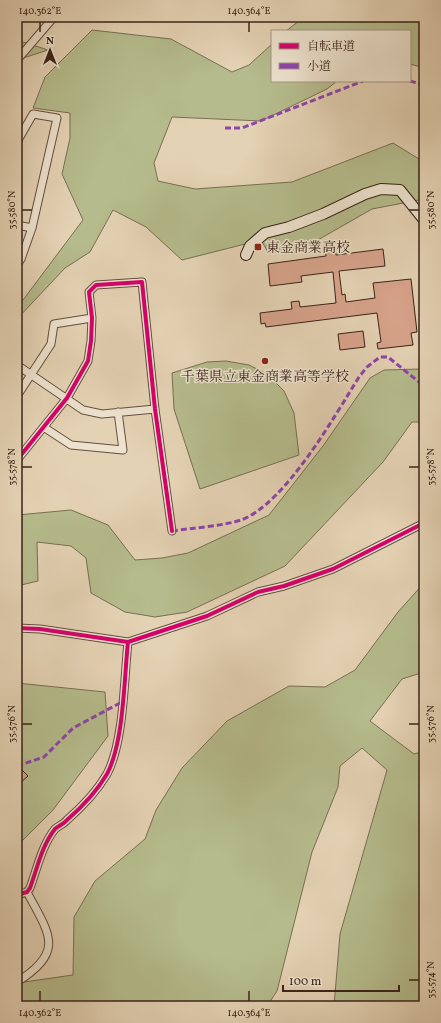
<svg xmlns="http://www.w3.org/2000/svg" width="441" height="1023" font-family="Vollkorn,'Noto Serif JP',serif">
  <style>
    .green { fill: #b5bb8c; stroke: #786f52 }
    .building { fill: #d6a289; stroke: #3a2319 }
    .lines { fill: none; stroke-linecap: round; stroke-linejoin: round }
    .street-casing { stroke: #644f40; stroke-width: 9 }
    .secondary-casing { stroke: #3a2319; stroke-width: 12 }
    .street { stroke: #ede2ce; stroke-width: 7 }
    .secondary { stroke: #ede2ce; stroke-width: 10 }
    .quiet { stroke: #8e44ad; stroke-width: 3; stroke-dasharray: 6 3; stroke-linecap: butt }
    .cycleway-casing { stroke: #ede2ce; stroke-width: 6 }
    .cycleway { stroke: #d6006c; stroke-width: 4 }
    .ticks { fill: none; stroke: #3a2319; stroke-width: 1.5 }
    .poi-dot { fill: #8f2418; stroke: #ede2ce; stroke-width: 1.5 }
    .labels { text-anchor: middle; stroke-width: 3; stroke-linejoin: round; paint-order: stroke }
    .poi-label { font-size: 14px; fill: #3a2319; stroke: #ede2ce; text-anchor: start }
    .neatline { fill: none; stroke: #3a2319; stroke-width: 1.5 }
    .ticks-label { font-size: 10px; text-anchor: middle; fill: #3a2319 }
  </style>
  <rect width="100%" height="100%" fill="#e4d2b4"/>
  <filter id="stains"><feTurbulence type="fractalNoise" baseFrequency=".005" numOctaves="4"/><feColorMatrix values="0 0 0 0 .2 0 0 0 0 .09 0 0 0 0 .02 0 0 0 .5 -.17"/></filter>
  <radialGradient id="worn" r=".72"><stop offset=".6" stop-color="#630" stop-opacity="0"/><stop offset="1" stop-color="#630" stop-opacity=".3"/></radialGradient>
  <path class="green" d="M304 17H424V68L410 64V31H286Z
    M92 30 171 39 232 72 249 65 272 44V81H337L327 89 261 121 172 117 154 163 158 181 195 189 292 182 393 143 424 162V199L372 209 295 253 268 252 261 240 182 260 146 227 113 210 90 252 65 268 17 319V308L83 220 62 174 70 138V113L33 108 45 77Z
    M17 40 48 50 17 60Z
    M226 361 249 365 267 374 284 391 294 413 299 455 200 489 174 409 172 373 207 362Z
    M421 369 424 370V422H412L383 462 285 566 187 612 155 617 125 612 91 593 86 558 71 546 37 542 38 581 17 586V515L71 510 108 525 135 560 162 558 188 553 269 515 323 446 370 378 384 370Z
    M424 583V672L402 679 370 721 414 754 424 751V978L422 982V1006H334L340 934 387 770 362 748 340 766 338 787 312 852 277 991 267 1006H17V983L73 975 74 917 95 881 145 839 156 810 182 768 227 721 289 686 325 687 355 670 398 612Z
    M17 683 105 692 108 736 53 810 17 846Z"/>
  <path class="building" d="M335 247 336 255 383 249 385 266 339 271 342 295 345 294 346 302 375 298 373 283 411 279 417 332 411 333 413 345 378 349 377 343 381 342 377 313 266 327 265 323 261 324 260 313 292 309 291 302 299 301 300 307 336 303 333 272 301 276 302 282 270 286 268 264 326 256 325 248Z
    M363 331 365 347 340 350 338 334Z
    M21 769 28 776 20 783 17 779V772Z"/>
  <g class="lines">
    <defs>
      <path id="street" d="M17 60 54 17
        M17 142 33 114 57 118 32 228 21 259 17 265
        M17 225 32 228
        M17 365 83 410 102 414 155 409
        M17 396 51 344 54 324 92 318
        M45 428 71 445 123 450 118 412
        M17 460 67 398 88 361 91 341 92 318 89 292 96 285 142 282 155 409 172 531
        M17 628 40 629 128 642 207 616 258 592 284 586 333 569 424 523
        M17 895 27 892 30 888C37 869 42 845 55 829 58 826 64 824 67 820 82 807 97 791 107 774 124 742 124 679 128 642
        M17 982C66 951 49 934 27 892"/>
      <path id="secondary" d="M246 255 250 246 265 233 289 227 323 214 365 194 381 189 400 190 424 220"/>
    </defs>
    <use href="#street" class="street-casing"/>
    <use href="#secondary" class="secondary-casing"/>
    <use href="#street" class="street"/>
    <use href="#secondary" class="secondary"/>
    <path class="quiet" d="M410 81 424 85
      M225 128H242L363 81
      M172 531C191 528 224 526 241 520 285 504 334 417 359 377L367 367 380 357H388L424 386
      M17 766 44 757 73 728 122 702"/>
    <defs>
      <path id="cycleway" d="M17 460 67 398 88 361 91 341 92 318 89 292 96 285 142 282 155 409 172 531
        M17 628 40 629 128 642 207 616 258 592 284 586 333 569 424 523
        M17 895 27 892 30 888C37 869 42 845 55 829 58 826 64 824 67 820 82 807 97 791 107 774 124 742 124 679 128 642"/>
    </defs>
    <use href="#cycleway" class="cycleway-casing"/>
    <use href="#cycleway" class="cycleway"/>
  </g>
  <path class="ticks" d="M40 22V32M249 22V32M22 210H32M409 210H419M22 467H32M409 467H419M22 724H32M409 724H419M409 980H419M40 991V1001M249 991V1001"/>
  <g class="poi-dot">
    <rect x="254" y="243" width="8" height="8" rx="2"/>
    <circle cx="265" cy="361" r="4"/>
  </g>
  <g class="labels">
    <g class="poi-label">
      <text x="266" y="252">東金商業高校</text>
      <text x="265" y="381" text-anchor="middle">千葉県立東金商業高等学校</text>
    </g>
  </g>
  <rect width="441" height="1023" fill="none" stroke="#e4d2b4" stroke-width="44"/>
  <rect x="271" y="30" width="140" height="52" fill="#ede2ce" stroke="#a59686"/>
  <rect x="279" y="43" width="20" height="6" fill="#d6006c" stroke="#a59686"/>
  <text x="307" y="50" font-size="12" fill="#3a2319">自転車道</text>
  <rect x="279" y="63" width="20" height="6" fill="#8e44ad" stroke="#a59686"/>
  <text x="307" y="70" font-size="12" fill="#3a2319">小道</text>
  <g transform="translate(50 50)" stroke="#ede2ce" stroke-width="3" paint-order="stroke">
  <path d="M0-3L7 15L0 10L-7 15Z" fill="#3a2319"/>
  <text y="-6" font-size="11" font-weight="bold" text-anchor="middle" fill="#3a2319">N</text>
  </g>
  <path d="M283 985v6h116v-6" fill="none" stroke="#3a2319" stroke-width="2"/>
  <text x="289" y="985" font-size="12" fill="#3a2319" stroke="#ede2ce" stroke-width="3" paint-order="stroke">100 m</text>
  <rect x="22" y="22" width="397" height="979" class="neatline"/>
  <g class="ticks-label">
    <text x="40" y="14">140.362°E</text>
    <text x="249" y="14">140.364°E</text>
    <text transform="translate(11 210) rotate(-90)" y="4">35.580°N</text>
    <text transform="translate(430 210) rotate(-90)" y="4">35.580°N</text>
    <text transform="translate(11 467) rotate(-90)" y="4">35.578°N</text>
    <text transform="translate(430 467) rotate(-90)" y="4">35.578°N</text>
    <text transform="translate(11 724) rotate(-90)" y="4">35.576°N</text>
    <text transform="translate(430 724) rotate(-90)" y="4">35.576°N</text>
    <text transform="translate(430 980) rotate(-90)" y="4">35.574°N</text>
    <text x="40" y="1016">140.362°E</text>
    <text x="249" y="1016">140.364°E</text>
  </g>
  <rect width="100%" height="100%" filter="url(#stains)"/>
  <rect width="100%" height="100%" fill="url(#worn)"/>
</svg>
